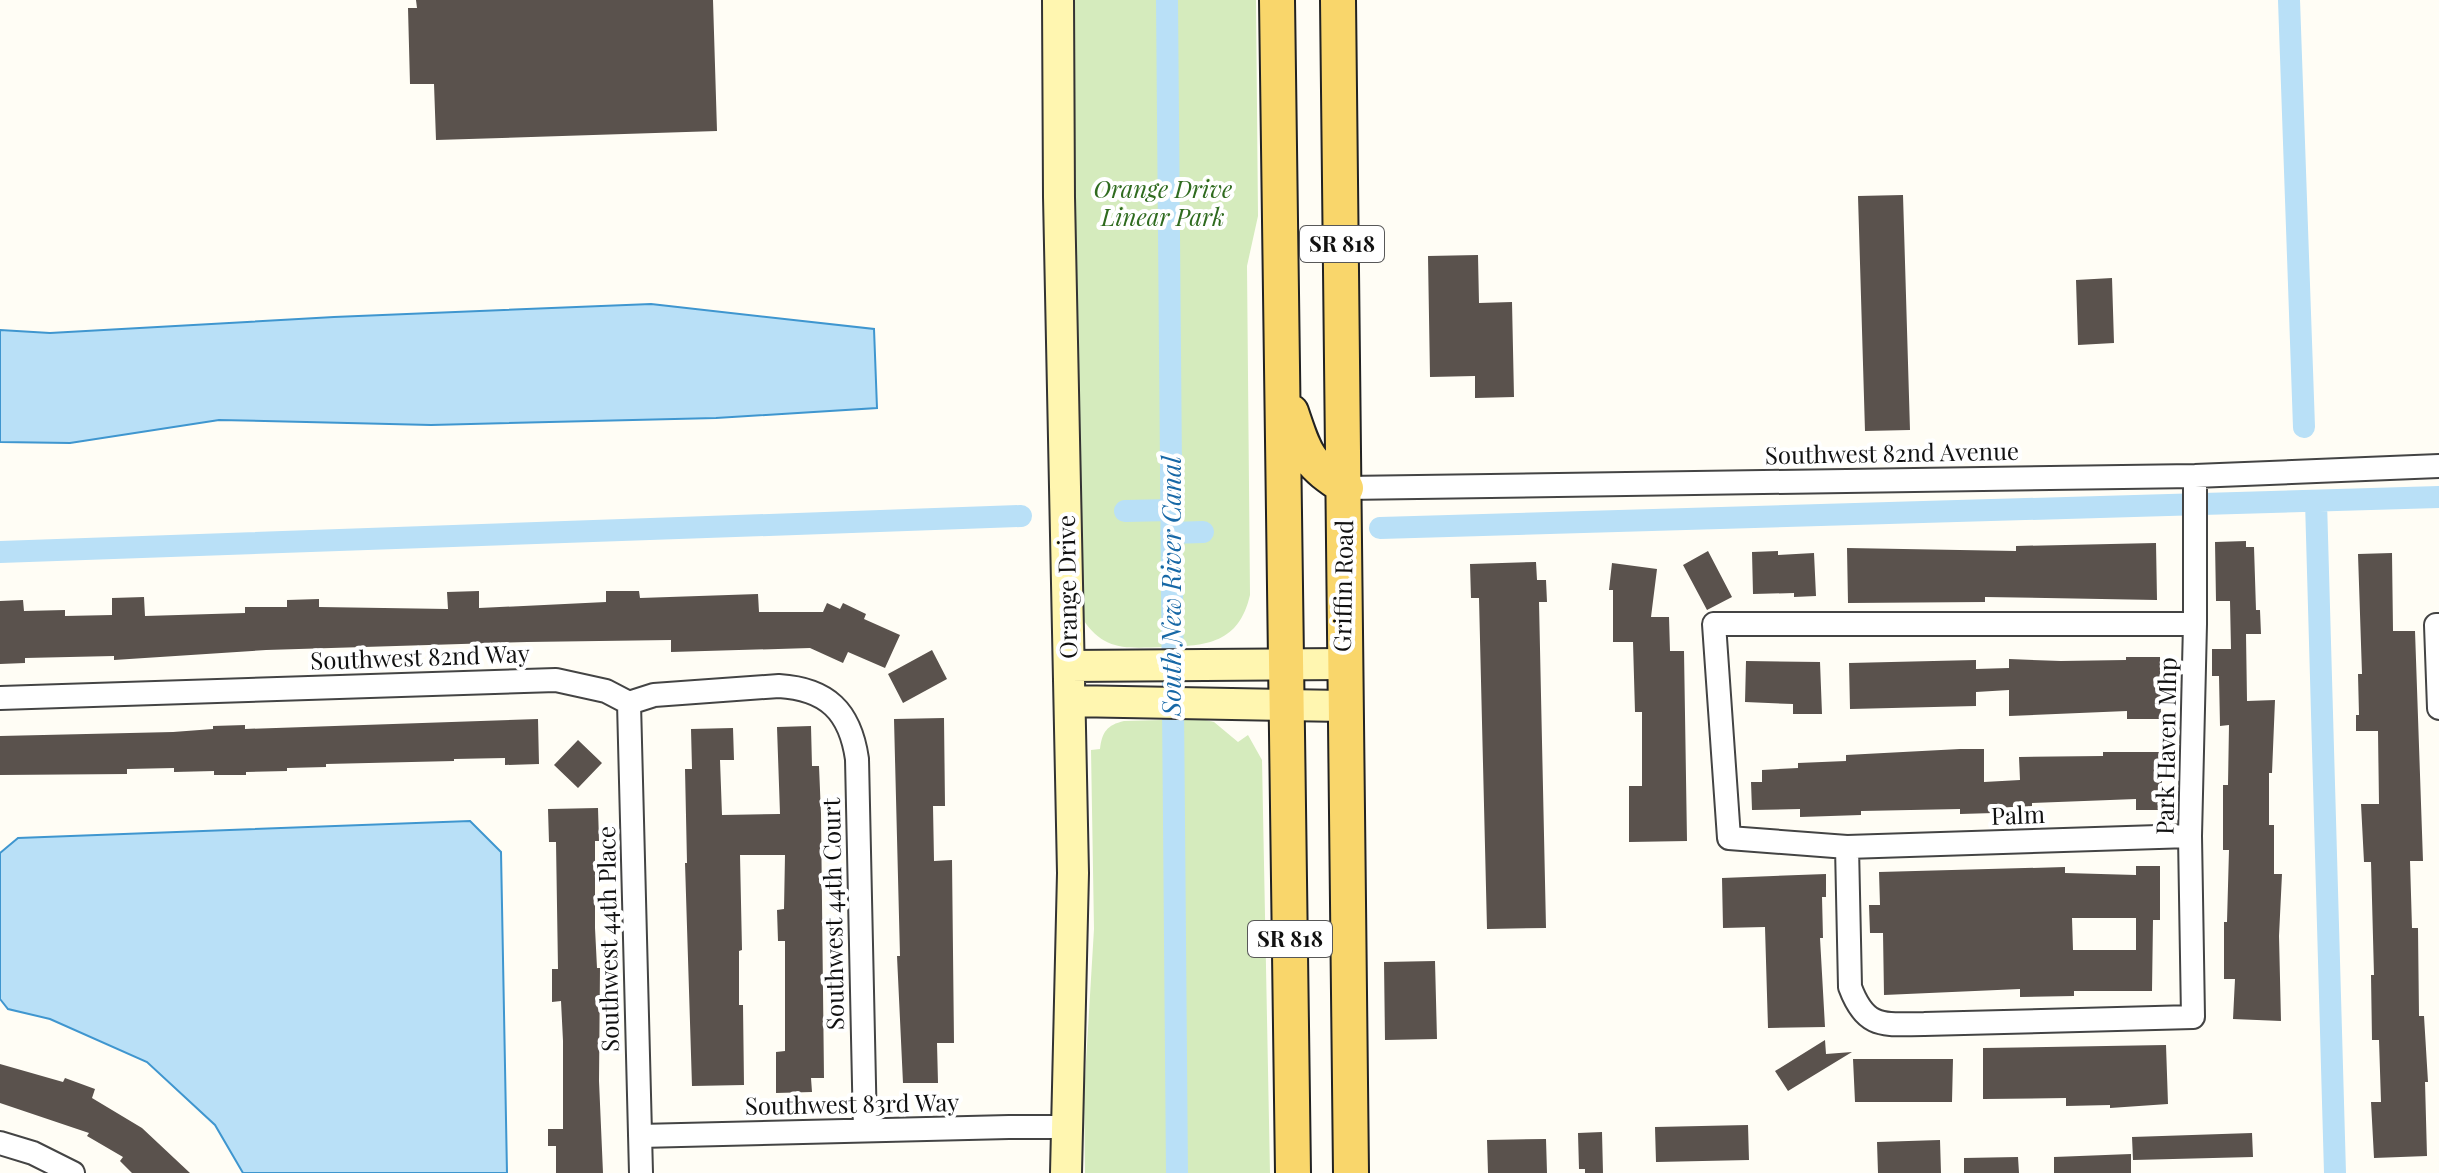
<svg xmlns="http://www.w3.org/2000/svg" width="2439" height="1173" font-family="'Playfair Display',serif">
  <style>
    .green { fill: #d5ebbd }
    .water { fill: #b9e0f7; stroke: #3f96cf; stroke-width: 2 }
    .lines { fill: none; stroke-linecap: round; stroke-linejoin: round }
    .canal { stroke: #b9e0f7; stroke-width: 22 }
    .building { fill: #5a524d; fill-rule: evenodd }
    .street-casing { stroke: #444; stroke-width: 26 }
    .secondary-casing { stroke: #333; stroke-width: 34 }
    .primary-casing { stroke: #222; stroke-width: 38 }
    .street { stroke: #fff; stroke-width: 22 }
    .secondary { stroke: #fff6b0; stroke-width: 30 }
    .primary { stroke: #f9d66b; stroke-width: 34 }
    .labels { text-anchor: middle; stroke-width: 8; stroke-linejoin: round; paint-order: stroke }
    .shield { fill: #fff; stroke: #585858; stroke-width: 2 }
    .shield-label { font-size: 22px; font-weight: bold; fill: #111 }
    .park-label { font-size: 24px; font-style: italic; fill: #2f6b1f; stroke: #fff }
    .street-label { font-size: 24px; fill: #111; stroke: #fff }
    .water-label { font-size: 26px; font-style: italic; fill: #1768a6; stroke: #fff }
  </style>
  <rect width="100%" height="100%" fill="#fffdf5"/>
  <path class="green" d="M1065 0H1256L1258 216 1247 266 1250 595C1239 643 1207 646 1164 647 1127 648 1104 652 1082 618Z
    M1201 719 1214 722 1238 742 1248 735 1262 760 1270 1173H1085L1084 1095 1094 929 1091 750 1100 749C1102 732 1107 725 1124 721Z"/>
  <path class="water" d="M651 304 874 329 877 408 716 418 431 425 219 420 70 443 0 442V330L50 333 334 317Z
    M470 821 501 852 507 1173H243L215 1125 147 1062 50 1019 8 1009 0 999V853L18 838Z"/>
  <g class="lines">
    <path class="canal" d="M1167 0 1177 1173
      M2289 0 2304 427
      M2316 501 2335 1173
      M1125 511 1171 510
      M1380 528 2439 497
      M1171 533 1203 532
      M0 552 1021 516"/>
  </g>
  <path class="building" d="M416 0H713L717 131 436 140 434 84H410L408 8H417Z
    M1903 195 1910 430 1865 431 1858 196Z
    M1478 255 1479 303 1512 302 1514 397 1475 398V376L1430 377 1428 256Z
    M2112 278 2114 343 2078 345 2076 280Z
    M2246 541V547H2254L2256 610H2260L2261 634H2246L2247 701 2275 700 2272 773H2269V825H2274V874H2282L2279 936 2281 1021 2233 1019 2235 979H2224V922H2227L2229 850H2223V785H2228L2229 725 2220 726 2219 676H2212V649H2231L2230 601H2216L2215 542Z
    M2156 543 2157 600 1985 597V602L1848 603 1847 548 2016 551V546Z
    M1708 551 1732 597 1707 610 1683 565Z
    M1778 551V555L1814 553 1816 596 1794 597V593L1753 594 1752 552Z
    M2392 553 2393 631H2415L2423 861H2410L2412 928H2418L2419 1016H2424L2428 1082H2425L2427 1156 2374 1158 2371 1102H2381L2379 1040H2372L2371 975H2374L2371 862H2364L2361 804H2379L2378 731H2356V715H2359L2358 674H2362L2358 554Z
    M1536 562 1537 580H1546L1547 602H1539L1546 928 1487 929 1479 598H1471L1470 564Z
    M1612 563 1657 569 1651 617H1669L1670 651H1684L1687 841 1629 842V786H1642V712H1635L1633 642H1613V590H1609Z
    M479 591V608L606 602V591H639L640 598 758 594 759 612H823L827 603 840 609 843 603 866 614 864 619 900 635 885 668 848 652 843 663 810 648 671 652V640L527 642 266 650 114 660V656L25 658V663L0 664V601L23 600 24 611 65 610V616L112 615V598L144 597 145 616 245 613V607H287V600L319 599V607L448 609 447 592Z
    M932 650 947 679 903 703 888 674Z
    M2126 657H2160L2161 719H2127V711L2009 716V690L1976 692V706L1850 709 1849 663 1976 660V669L2009 668V659L2061 661 2126 660Z
    M1746 661 1820 662 1822 714H1793V704L1745 702Z
    M944 718 945 806H933L934 861 952 860 954 1043H937L938 1083H903L897 956H900L894 719Z
    M538 719 539 764 505 765V758L454 759V761L326 764V767L287 768V771L246 772V775H214V771L174 772V768L127 769V774L0 775V736L173 732 213 729V726L245 725V729Z
    M811 726 812 766H819L821 814 824 1078H811L812 1092 776 1093V1052L785 1051V941H778L777 910 784 909 785 855H740L742 950 739 951V1005H743L744 1085 692 1086 685 863H687L685 769H692L691 729 733 728 734 760H720L722 815 780 814 777 727Z
    M578 740 602 763 578 788 554 765Z
    M1960 749H1984V782L2020 780 2019 757 2103 756V752H2162V810H2136V799L2032 803V806L1994 808V813L1960 814V809L1861 811V815L1800 817V809L1752 810 1751 782H1762V770L1798 768V763L1846 761V755Z
    M598 808 599 841H595V928L597 968H600L599 1081 603 1173H556V1146H548V1129H563V1041L561 1001 552 1002V969H558L556 842H549L548 809Z
    M2136 866H2160V920H2153L2152 991H2074V996L2020 997V989L1884 995 1883 933H1870L1869 905H1880L1879 872 2065 867V873L2136 875ZM2072 918H2136V950H2073Z
    M1826 874V897H1822L1823 938H1820L1825 1027 1768 1028 1765 927 1723 928 1722 878Z
    M1435 961 1437 1039 1385 1040 1384 962Z
    M1825 1040 1826 1054 1852 1052 1788 1091 1775 1071Z
    M2166 1045 2168 1104 2110 1108V1105L2066 1106V1098L1983 1099V1048Z
    M1853 1059H1953L1952 1102H1855Z
    M0 1064 63 1082 65 1078 95 1089 92 1098 142 1128 190 1173H132L120 1161 123 1157 87 1136 89 1133 0 1103Z
    M1748 1125 1749 1160 1656 1162 1655 1127Z
    M1602 1132 1603 1173H1585V1169H1579L1578 1133Z
    M2252 1133 2253 1157 2133 1160 2132 1137Z
    M1546 1139 1547 1173H1488L1487 1140Z
    M1940 1140 1941 1173H1878L1877 1142Z
    M2131 1154V1173H2054V1157Z
    M2018 1157 2019 1173H1964V1158Z"/>
  <g class="lines">
    <defs>
      <path id="street" d="M1346 488 2195 476 2439 466
        M2439 625H2436L2439 708
        M0 698 556 680 606 691 629 703 654 695 779 686C827 689 850 711 857 759L865 1130
        M629 703 641 1173
        M2190 836 1847 847 1729 838 1714 624H2195
        M1847 847 1850 987C1866 1030 1884 1024 1924 1024L2193 1017 2190 836 2195 624V476
        M640 1136 1009 1127H1057L1065 1130
        M0 1143 33 1153 73 1173"/>
      <path id="secondary" d="M1058 0 1059 197 1073 873 1066 1173
        M1070 666 1343 664
        M1070 701 1344 706"/>
      <path id="primary" d="M1277 0 1293 1173
        M1338 0C1345 391 1344 782 1351 1173
        M1291 412C1306 456 1306 462 1346 488"/>
    </defs>
    <use href="#street" class="street-casing"/>
    <use href="#secondary" class="secondary-casing"/>
    <use href="#primary" class="primary-casing"/>
    <use href="#street" class="street"/>
    <use href="#secondary" class="secondary"/>
    <use href="#primary" class="primary"/>
  </g>
  <g class="labels">
    <g class="shield">
      <rect x="1300" y="226" width="84" height="36" rx="6"/>
      <rect x="1248" y="921" width="84" height="36" rx="6"/>
    </g>
    <g class="shield-label">
      <text x="1342" y="252">SR 818</text>
      <text x="1290" y="947">SR 818</text>
    </g>
    <g class="park-label">
      <text x="1163" y="198">Orange Drive<tspan x="1163" dy="28">Linear Park</tspan></text>
    </g>
    <g class="street-label">
      <text transform="translate(1892 454) rotate(-1)" y="8">Southwest 82nd Avenue</text>
      <text transform="translate(1344 586) rotate(-89)" y="8">Griffin Road</text>
      <text transform="translate(1068 587) rotate(-91)" y="8">Orange Drive</text>
      <text transform="translate(420 658) rotate(-2)" y="8">Southwest 82nd Way</text>
      <text transform="translate(2167 746) rotate(-89)" y="8">Park Haven Mhp</text>
      <text transform="translate(2018 816) rotate(-2)" y="8">Palm</text>
      <text transform="translate(834 914) rotate(-91)" y="8">Southwest 44th Court</text>
      <text transform="translate(609 939) rotate(-91)" y="8">Southwest 44th Place</text>
      <text transform="translate(852 1105) rotate(-1)" y="8">Southwest 83rd Way</text>
    </g>
    <g class="water-label">
      <text transform="translate(1172 586) rotate(-90)" y="9">South New River Canal</text>
    </g>
  </g>
</svg>
